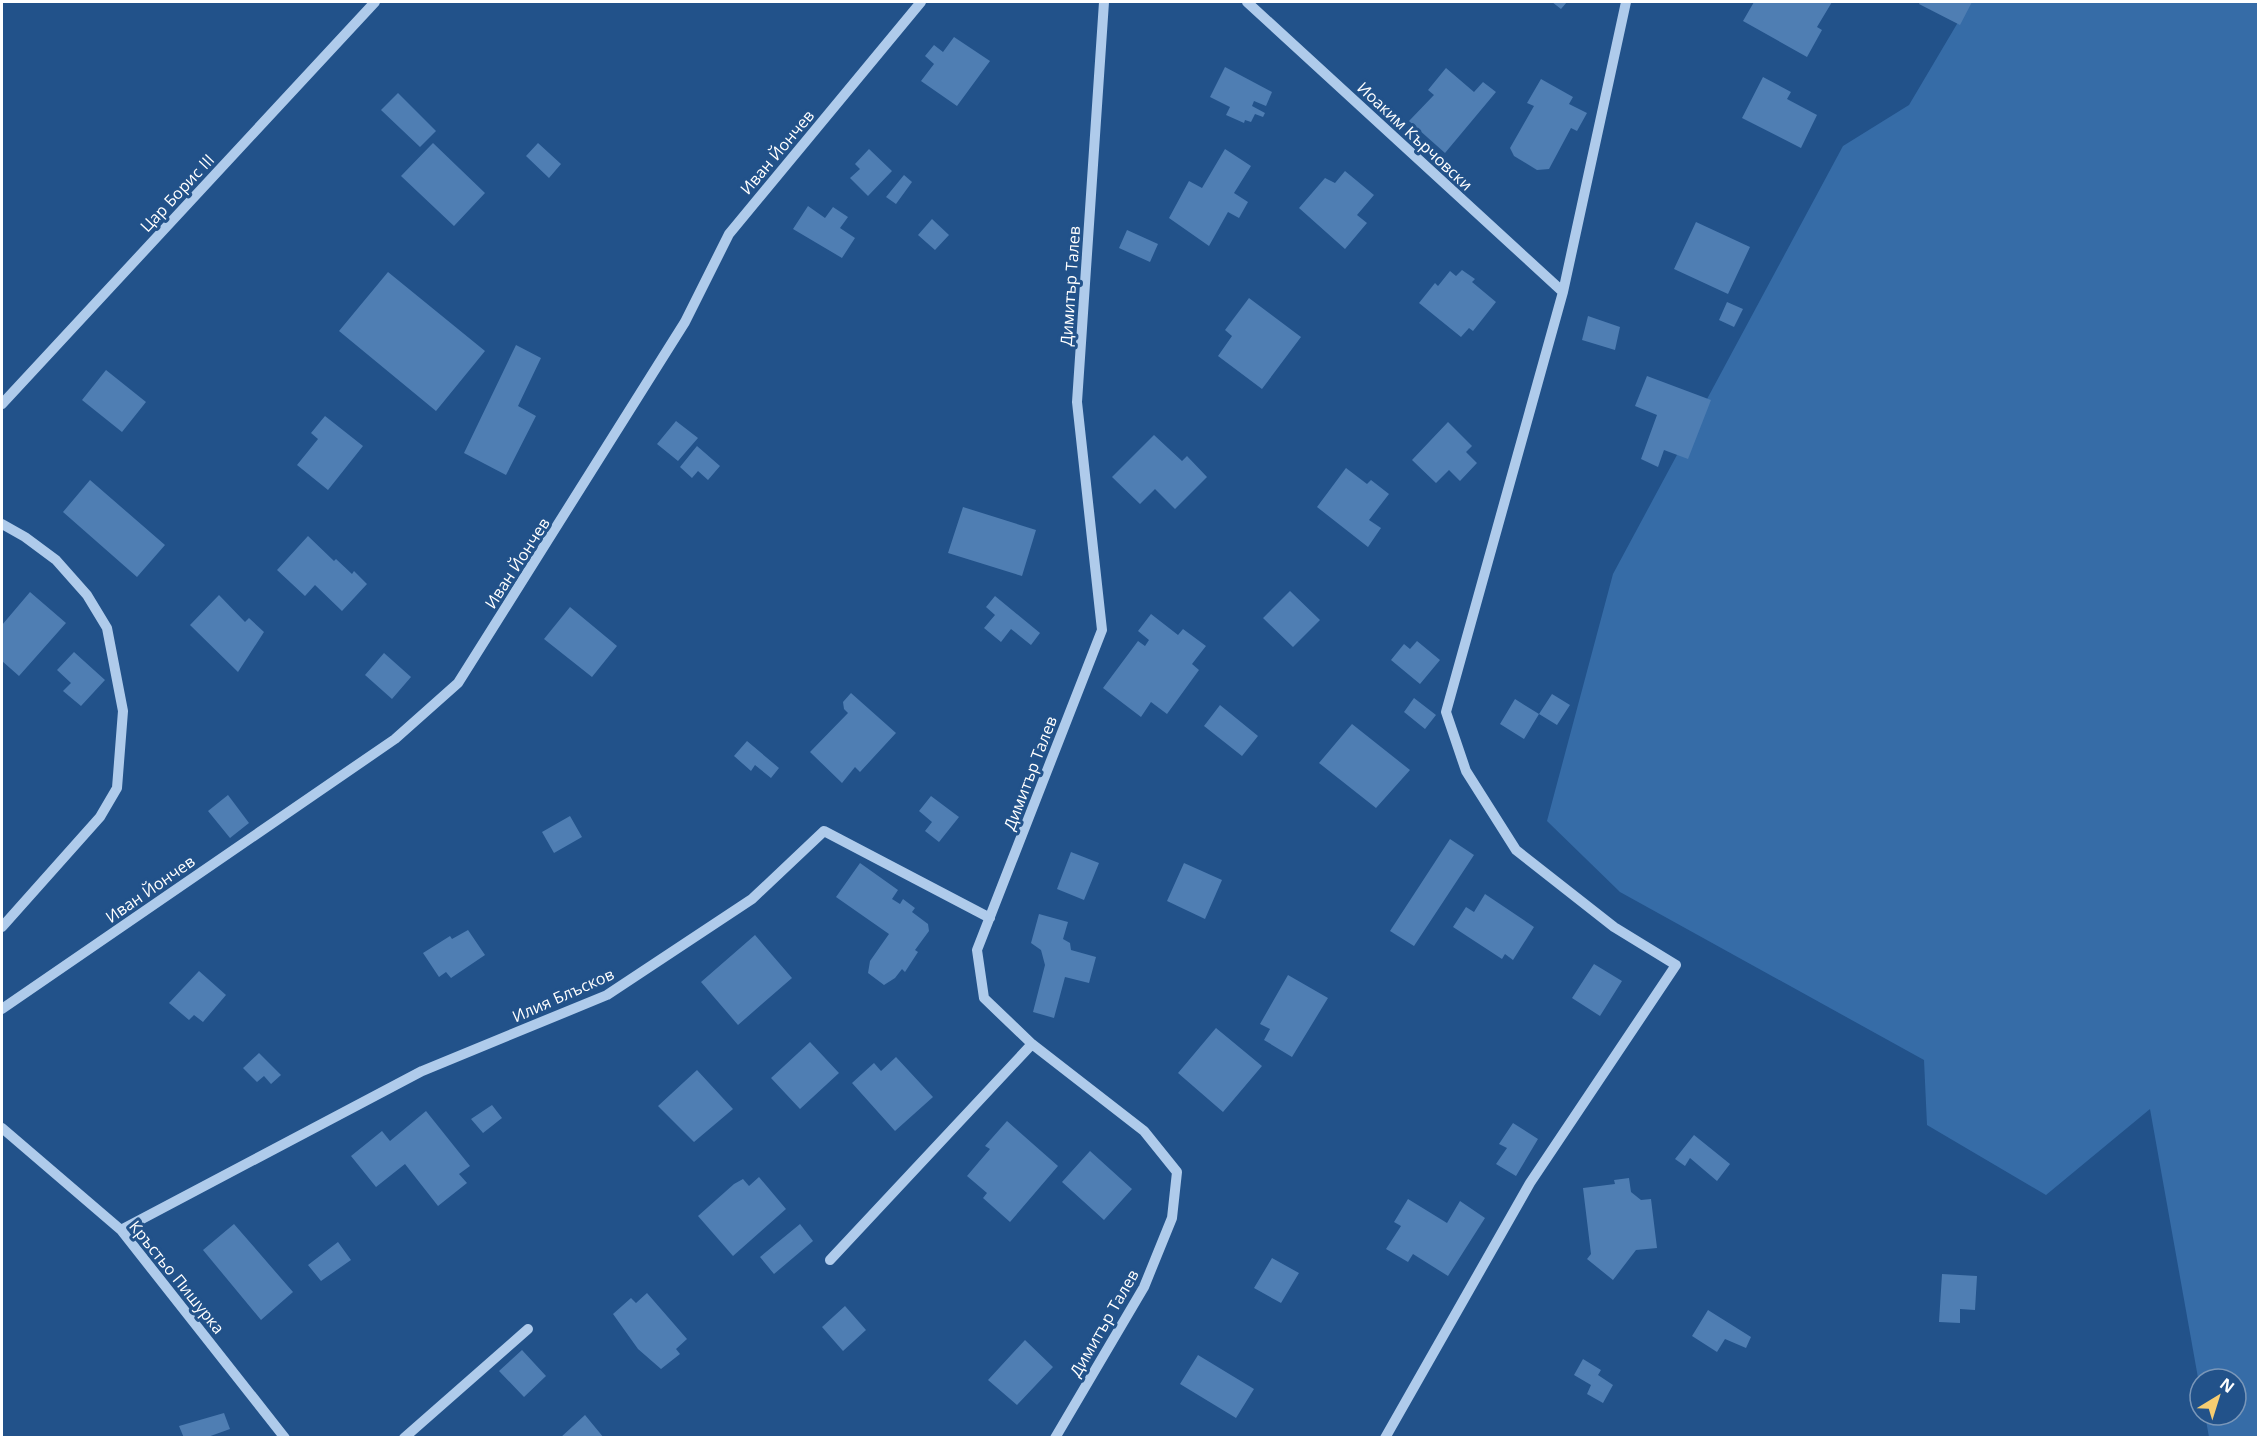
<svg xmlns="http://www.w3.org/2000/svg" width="2260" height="1439" font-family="'Open Sans',sans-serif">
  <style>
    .green { fill: #366ca7 }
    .building { fill: #4f7eb3 }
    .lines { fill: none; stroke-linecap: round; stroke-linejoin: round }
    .minor { stroke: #afcbeb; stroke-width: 10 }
    .labels { text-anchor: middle; stroke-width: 6; stroke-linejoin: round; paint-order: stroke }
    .street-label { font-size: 16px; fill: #fff; stroke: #22528a }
  </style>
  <rect width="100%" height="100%" fill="#22528a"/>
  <path class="green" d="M1970 2H2258V1437H2209L2205 1415H2236V1379H2200V1389L2150 1109 2046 1195 1927 1125 1924 1060 1620 892 1547 821 1613 574 1843 146 1909 105Z"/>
  <path class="building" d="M1552 2H1567L1561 9Z
    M1754 2H1832L1817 27 1822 30 1807 57 1743 21Z
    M1920 2H1972L1960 25 1919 4Z
    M954 37 990 61 957 106 921 81 934 64 925 56 934 45 943 52Z
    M1225 67 1272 92 1266 106 1254 101 1252 106 1265 113 1263 117 1255 114 1251 122 1245 120 1244 123 1226 115 1230 107 1210 97Z
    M1446 68 1474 92 1483 82 1496 92 1445 153 1409 121 1434 95 1428 90Z
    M1763 77 1791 92 1787 99 1817 115 1801 148 1742 118Z
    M1541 79 1573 97 1569 104 1587 113 1577 131 1571 128 1549 169 1537 170 1514 156 1510 148 1534 106 1527 103Z
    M398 93 436 131 420 147 381 110Z
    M433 143 485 193 454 226 401 176Z
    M538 143 561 164 549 178 526 156Z
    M869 149 892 171 868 196 850 178 860 169 855 164Z
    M1225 149 1251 166 1234 193 1248 202 1239 218 1228 212 1209 246 1169 218 1189 181 1202 188Z
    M1345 171 1374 195 1357 215 1367 223 1345 249 1299 208 1325 178 1335 183Z
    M904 175 912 182 896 204 886 197Z
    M808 206 825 218 833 207 848 217 840 228 855 238 842 258 793 229Z
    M932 219 949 235 935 250 918 235Z
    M1696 222 1750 247 1728 294 1674 269Z
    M1127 230 1158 244 1150 262 1119 248Z
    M1462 270 1475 279 1472 282 1496 302 1473 331 1469 328 1461 337 1419 303 1435 283 1438 286 1450 271 1456 276Z
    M388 272 485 351 436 411 339 331Z
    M1249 298 1301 337 1262 389 1218 356 1232 336 1225 330Z
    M1727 302 1743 309 1734 327 1719 320Z
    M1588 316 1620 327 1615 350 1582 340Z
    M516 345 541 358 518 406 536 416 506 475 464 453Z
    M106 370 146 402 122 432 82 400Z
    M1647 376 1711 400 1688 459 1664 450 1658 467 1641 459 1657 415 1635 406Z
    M325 416 363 446 328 490 297 465 318 439 311 433Z
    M676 421 698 438 678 461 657 444Z
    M1448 422 1472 446 1466 452 1477 463 1460 481 1449 470 1436 483 1412 460Z
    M1154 435 1182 461 1187 456 1207 477 1175 509 1155 489 1140 504 1112 477Z
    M697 446 720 466 708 480 698 471 692 478 680 467Z
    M1346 468 1367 484 1371 480 1389 494 1369 520 1381 528 1368 547 1317 507Z
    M90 480 165 545 137 577 63 512Z
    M963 507 1036 530 1022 576 948 553Z
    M308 536 334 561 336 559 352 574 354 571 367 584 342 611 315 585 305 596 277 570Z
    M1290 591 1320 620 1293 647 1263 618Z
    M30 592 66 623 19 676 2 661V625Z
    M219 595 245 622 249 618 264 632 238 672 190 625Z
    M995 596 1040 633 1031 645 1011 629 1001 642 984 628 995 615 986 607Z
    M570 607 617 646 592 677 544 639Z
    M1151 614 1178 635 1183 629 1206 646 1192 664 1199 670 1167 714 1151 702 1141 717 1103 688 1138 641 1145 646 1149 640 1138 631Z
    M1417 641 1440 660 1420 684 1391 660 1404 644 1410 649Z
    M74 652 105 680 81 706 63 691 71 683 57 670Z
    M384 653 411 677 392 699 365 675Z
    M851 693 896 733 860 772 855 767 842 783 810 752 848 713 844 709 843 702Z
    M1552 694 1570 705 1557 725 1539 714Z
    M1414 698 1436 715 1425 729 1404 712Z
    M1515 699 1539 714 1524 739 1500 724Z
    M1220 705 1258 736 1242 756 1204 726Z
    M1352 724 1410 770 1376 808 1319 763Z
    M747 741 779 768 771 778 755 765 751 771 734 756Z
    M228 795 249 823 230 838 208 811Z
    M931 796 959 817 939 842 925 831 932 822 919 811Z
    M570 816 582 837 554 853 542 832Z
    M1450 839 1474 855 1414 946 1390 931Z
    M1071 852 1099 863 1084 900 1057 889Z
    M860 863 898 890 892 899 900 904 903 899 915 908 912 912 928 924 929 931 915 950 918 952 905 972 902 969 895 978 884 985 868 973 870 961 889 934 836 897Z
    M1184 863 1222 880 1205 919 1167 901Z
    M1485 894 1534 927 1513 960 1505 954 1502 959 1453 927 1466 907 1474 912Z
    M1039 914 1068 922 1063 939 1070 943 1071 950 1096 957 1089 983 1065 977 1054 1018 1033 1012 1045 965 1041 950 1031 943Z
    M468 930 485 955 451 978 446 972 439 977 423 953 450 936 452 939Z
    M755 935 792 978 738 1025 701 982Z
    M1594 964 1622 981 1600 1016 1572 998Z
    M199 971 226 995 203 1022 194 1015 189 1020 169 1003Z
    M1288 975 1328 998 1292 1057 1264 1040 1270 1029 1260 1024Z
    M1216 1028 1262 1066 1223 1112 1178 1073Z
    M810 1042 839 1073 800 1109 771 1078Z
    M259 1053 281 1075 271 1084 264 1076 257 1082 243 1068Z
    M896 1057 933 1097 895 1131 852 1083 874 1063 881 1071Z
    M697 1070 733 1109 694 1142 658 1106Z
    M492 1105 502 1118 483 1133 471 1119Z
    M426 1111 470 1166 459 1174 467 1183 438 1206 405 1164 376 1187 351 1156 382 1131 390 1141Z
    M1007 1121 1058 1166 1010 1222 983 1198 987 1193 967 1176 990 1149 985 1146Z
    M1513 1123 1538 1139 1516 1176 1496 1164 1507 1148 1499 1144Z
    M1694 1135 1730 1164 1717 1181 1690 1158 1685 1166 1675 1159Z
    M1090 1151 1132 1189 1104 1220 1062 1182Z
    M759 1177 786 1209 733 1256 698 1216 734 1184 743 1179 749 1186Z
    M1629 1178 1631 1192 1641 1200 1651 1199 1657 1248 1636 1250 1613 1280 1587 1259 1591 1254 1583 1188 1615 1184 1614 1180Z
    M1408 1199 1447 1223 1460 1201 1485 1218 1448 1276 1413 1254 1408 1262 1386 1249 1401 1226 1394 1222Z
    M234 1224 293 1292 261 1320 203 1250Z
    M800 1224 813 1241 774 1274 760 1257Z
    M338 1242 351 1260 321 1281 308 1265Z
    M1272 1258 1299 1273 1281 1303 1254 1288Z
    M1942 1274 1977 1276 1975 1310 1960 1309V1323L1939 1322Z
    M647 1293 687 1339 676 1349 680 1354 661 1369 638 1349 613 1314 631 1298 636 1303Z
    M845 1306 866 1330 843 1351 822 1327Z
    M1708 1310 1751 1337 1746 1348 1725 1339 1717 1352 1692 1336Z
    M1025 1340 1053 1367 1017 1405 988 1380Z
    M522 1350 546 1376 524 1397 499 1371Z
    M1198 1355 1254 1389 1236 1418 1180 1384Z
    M1583 1359 1601 1370 1598 1375 1613 1385 1603 1403 1587 1394 1591 1385 1574 1375Z
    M224 1413 230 1429 205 1438H184L179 1426Z
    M585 1415 604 1438H560Z"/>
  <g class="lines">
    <path class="minor" d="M1247 2 1563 292
      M2 404 375 2
      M2 524 25 537 56 560 87 595 107 628 123 711 117 788 100 817 2 927
      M2 1009 395 739 458 683 685 322 729 234 921 2
      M2 1128 121 1230 285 1438
      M121 1230 422 1071 607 995 752 899 824 831 990 918
      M830 1260 1032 1044
      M404 1438 528 1329
      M1055 1438 1144 1287 1172 1218 1177 1172 1144 1131 1032 1044 984 998 977 950 1102 630 1077 402 1104 2
      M1385 1438 1530 1183 1676 965 1614 927 1516 850 1466 771 1446 712 1563 292 1626 2"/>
  </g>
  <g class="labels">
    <g class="street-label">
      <text transform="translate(1415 136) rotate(43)" y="6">Иоаким Кърчовски</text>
      <text transform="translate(777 152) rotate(-50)" y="6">Иван Йончев</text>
      <text transform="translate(177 193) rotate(-47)" y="6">Цар Борис III</text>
      <text transform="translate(1070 286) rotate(-86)" y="6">Димитър Талев</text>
      <text transform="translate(517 563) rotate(-57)" y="6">Иван Йончев</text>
      <text transform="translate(1030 773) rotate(-69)" y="6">Димитър Талев</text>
      <text transform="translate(150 889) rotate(-35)" y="6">Иван Йончев</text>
      <text transform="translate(563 995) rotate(-24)" y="6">Илия Блъсков</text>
      <text transform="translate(177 1277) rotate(51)" y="6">Кръстьо Пишурка</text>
      <text transform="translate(1104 1323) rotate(-60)" y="6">Димитър Талев</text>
    </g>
  </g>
  <rect width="2260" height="1439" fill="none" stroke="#ffffff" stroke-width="6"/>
  <g transform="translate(2218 1397) rotate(38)"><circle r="28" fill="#22528a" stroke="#7a97b9" stroke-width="1.5"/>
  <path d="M0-4.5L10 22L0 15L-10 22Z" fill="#f7cd71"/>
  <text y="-9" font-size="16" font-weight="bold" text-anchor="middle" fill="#ffffff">N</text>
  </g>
</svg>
